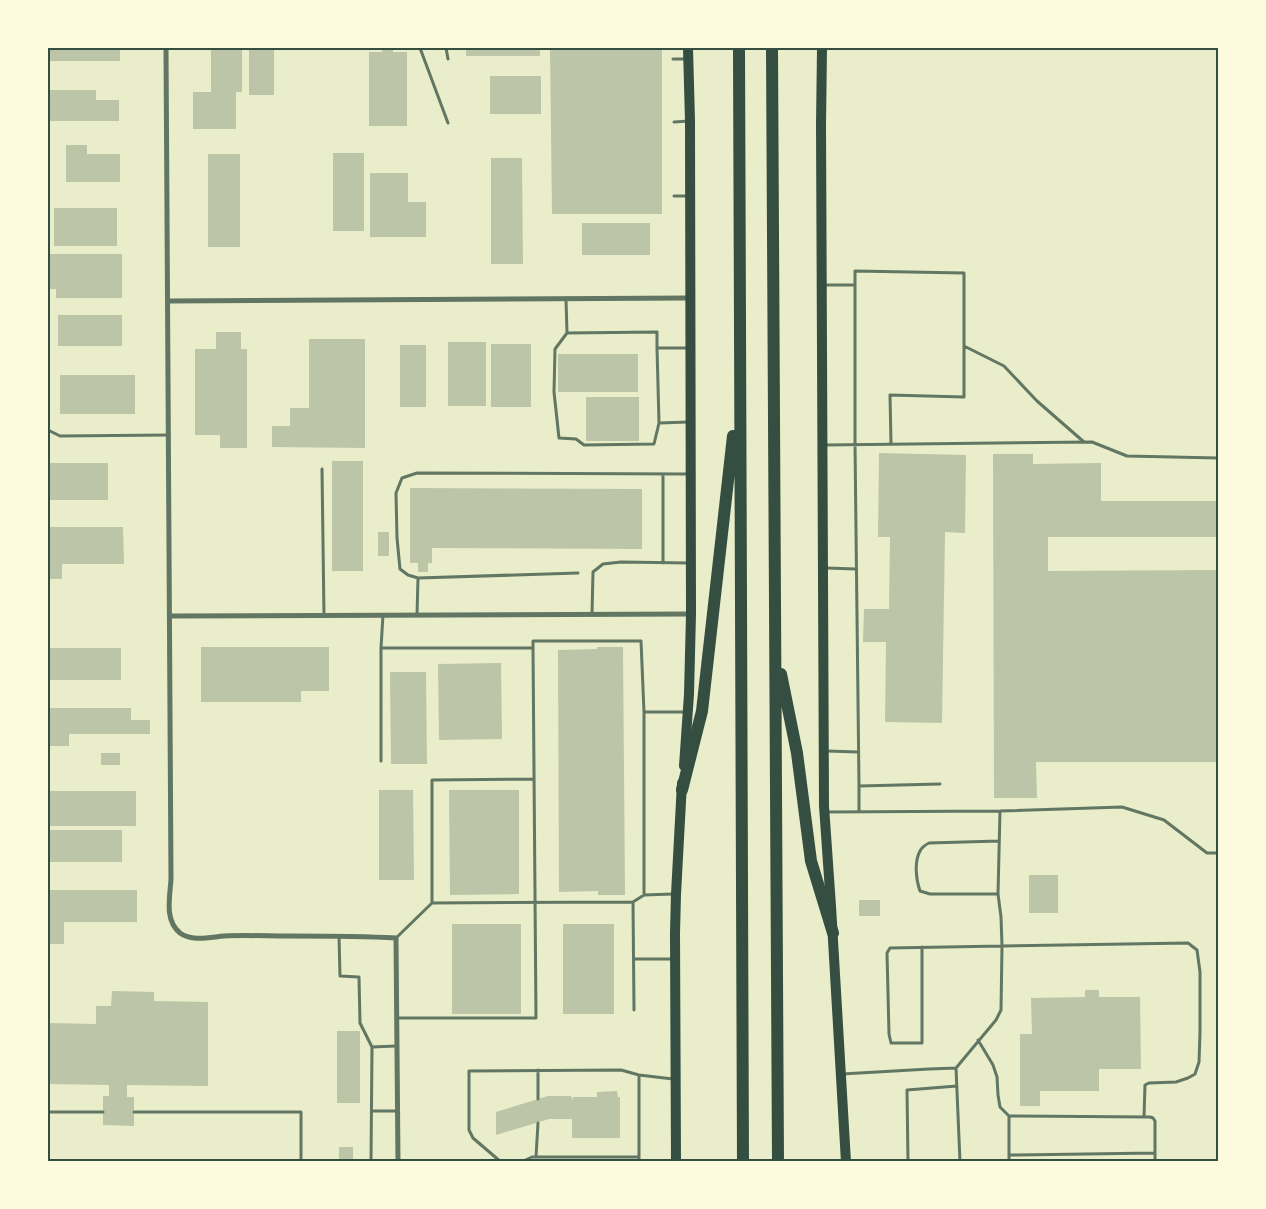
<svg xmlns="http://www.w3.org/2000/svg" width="1266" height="1209" font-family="Barlow,sans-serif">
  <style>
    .building { fill: #bcc5a7 }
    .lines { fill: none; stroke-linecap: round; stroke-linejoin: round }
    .service { stroke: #617663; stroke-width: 3 }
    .minor { stroke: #617663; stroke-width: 5 }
    .secondary { stroke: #344e41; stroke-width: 10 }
    .motorway { stroke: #344e41; stroke-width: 12 }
    .neatline { fill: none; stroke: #344e41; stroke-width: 2 }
  </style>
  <rect width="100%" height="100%" fill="#e9edc9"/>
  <path class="building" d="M48 48H120V61H48Z
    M211 48H242V92H236V129H193V92H211Z
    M249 48H274V95H249Z
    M382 48H393V52H407V126H369V52H382Z
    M466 48H540V56H466Z
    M550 48H662V214H552Z
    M490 76H541V114H490Z
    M48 90H96V100H119V121H48Z
    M66 145H87V154H120V182H66Z
    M333 153H364V231H333Z
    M208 154H240V247H208Z
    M491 158H522L523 264H491Z
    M370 173H408V202H426V237H370Z
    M54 208H117V246H54Z
    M582 223H650V255H582Z
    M48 254H122V298H56V289H48Z
    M58 315H122V346H58Z
    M216 332H241V349H247V448H220V435H195V349H216Z
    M309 339H365V448L272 447V426H290V408H309Z
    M448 342H486V406H448Z
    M491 344H531V407H491Z
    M400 345H426V407H400Z
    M558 354H638V392H558Z
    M60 375H135V414H60Z
    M586 397H639V441H586Z
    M879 453 966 455 965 533 945 532 942 723 885 722 886 642H863L864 609H889L890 537H878Z
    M993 454H1033V464L1101 463V501H1218V537H1048V571L1218 570V762H1036L1037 798H994Z
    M332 461H363V571H332Z
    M48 463H108V500H48Z
    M410 488 642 489V549L432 548V563H428V572H418V563H410Z
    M48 527H123L124 564H62V579H48Z
    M378 532H389V556H378Z
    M201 647H329V691H301V702H201Z
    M597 647H623L625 895H598V891L559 892 558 650 597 649Z
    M48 648H121V680H48Z
    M501 663 502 739 439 740 438 664Z
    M390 672H426L427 764H391Z
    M48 708H131V720H150V734H69V746H48Z
    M101 753H120V765H101Z
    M379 790H413L414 880H379Z
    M449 790H519V894L450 895Z
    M48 791H136V826H48Z
    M48 830H122V862H48Z
    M1029 875H1058V913H1029Z
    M48 890H137V922H64V944H48Z
    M859 900H880V916H859Z
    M452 924H521V1014H452Z
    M563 924H614V1014H563Z
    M1085 990H1099V997H1140L1141 1069H1099V1091H1040V1106H1020V1034H1032L1031 998 1085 997Z
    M112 991 154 992V1001L208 1002V1086L127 1085V1097H134V1126L103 1125V1096H109V1085L48 1084V1023L96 1024V1006H111Z
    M337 1031H360V1103H337Z
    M617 1091 618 1097H620V1138H572V1119H549L496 1135V1112L548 1096H571L573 1101V1097H597V1092Z
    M339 1147H353V1162H339Z"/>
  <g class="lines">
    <path class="service" d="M420 48 448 123
      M446 48 448 59
      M673 59H685
      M674 122 689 121
      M674 196H689
      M822 285H855V271L964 273V397L890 395 891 444
      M855 285V444L859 786 940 784
      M566 299 567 333 657 332V348H690
      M567 333 555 349 554 392 559 438 576 439 584 445 654 444 659 423
      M964 346 1004 366 1037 401 1084 442
      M657 348 659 423 688 422
      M48 430 60 436 168 435
      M825 445 1092 442 1127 456 1218 458
      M322 469 324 615
      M663 563V474
      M826 568 856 569
      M578 573 418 578 408 575 400 569 397 538 396 493 402 478 417 473 688 474
      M592 614 593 572 603 564 621 562 689 563
      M417 615 418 578
      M381 648H533
      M644 712H686
      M827 751 858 752
      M381 761V648L383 615
      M859 786V812
      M1000 811 998 894 1001 917 1002 946 1188 943 1197 950 1200 972V1033L1199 1062 1195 1074 1188 1078 1176 1082 1149 1083 1145 1085 1144 1117
      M827 812 1000 811 1122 807 1164 820 1207 853H1218
      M998 894H930L920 891C916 880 914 862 920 851 922 847 925 845 929 843L999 841
      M644 895 673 894
      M633 902 634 1010
      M432 903V780L534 779
      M339 936 340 976 359 977 360 1023 372 1047
      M396 938 432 903 633 902 644 895V712L641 641H533V648C534 771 535 895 536 1018H397
      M634 959H673
      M978 1040 993 1065 997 1077 998 1095 1000 1107 1009 1116V1162
      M956 1068 960 1162
      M842 1074 929 1069 956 1068 996 1020 1001 1010 1002 946 890 948 887 953 889 1034 891 1043H922V947
      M538 1099V1070
      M372 1111H398
      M48 1112H103
      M134 1112H301V1162
      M1009 1116 1150 1117 1153 1118 1155 1121V1162
      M1009 1155 1155 1153
      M536 1157 538 1123
      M371 1162 372 1047 396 1046
      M501 1162 473 1138 469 1130V1071L621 1070 639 1075 673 1079
      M521 1162 532 1157H639
      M639 1162V1075
      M908 1162 907 1090 957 1086"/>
    <path class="minor" d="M166 48 171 879C170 897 164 920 180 933 192 942 211 937 224 936 246 935 268 936 289 936 325 936 360 936 396 938L398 1162
      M168 301 690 298
      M170 616 691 614"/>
    <path class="secondary" d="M822 48 821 125 824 806 831 906 846 1162
      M684 766 689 694 691 614 690 121 688 48
      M676 1162 675 933 676 894 682 783"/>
    <path class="motorway" d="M739 48 743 1162
      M772 48 778 1162
      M781 674 797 753 811 861 833 933
      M682 790 702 711 733 436"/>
  </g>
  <rect width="1266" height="1209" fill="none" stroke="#fefae0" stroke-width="98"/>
  <rect x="49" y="49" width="1168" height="1111" class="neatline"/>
</svg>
